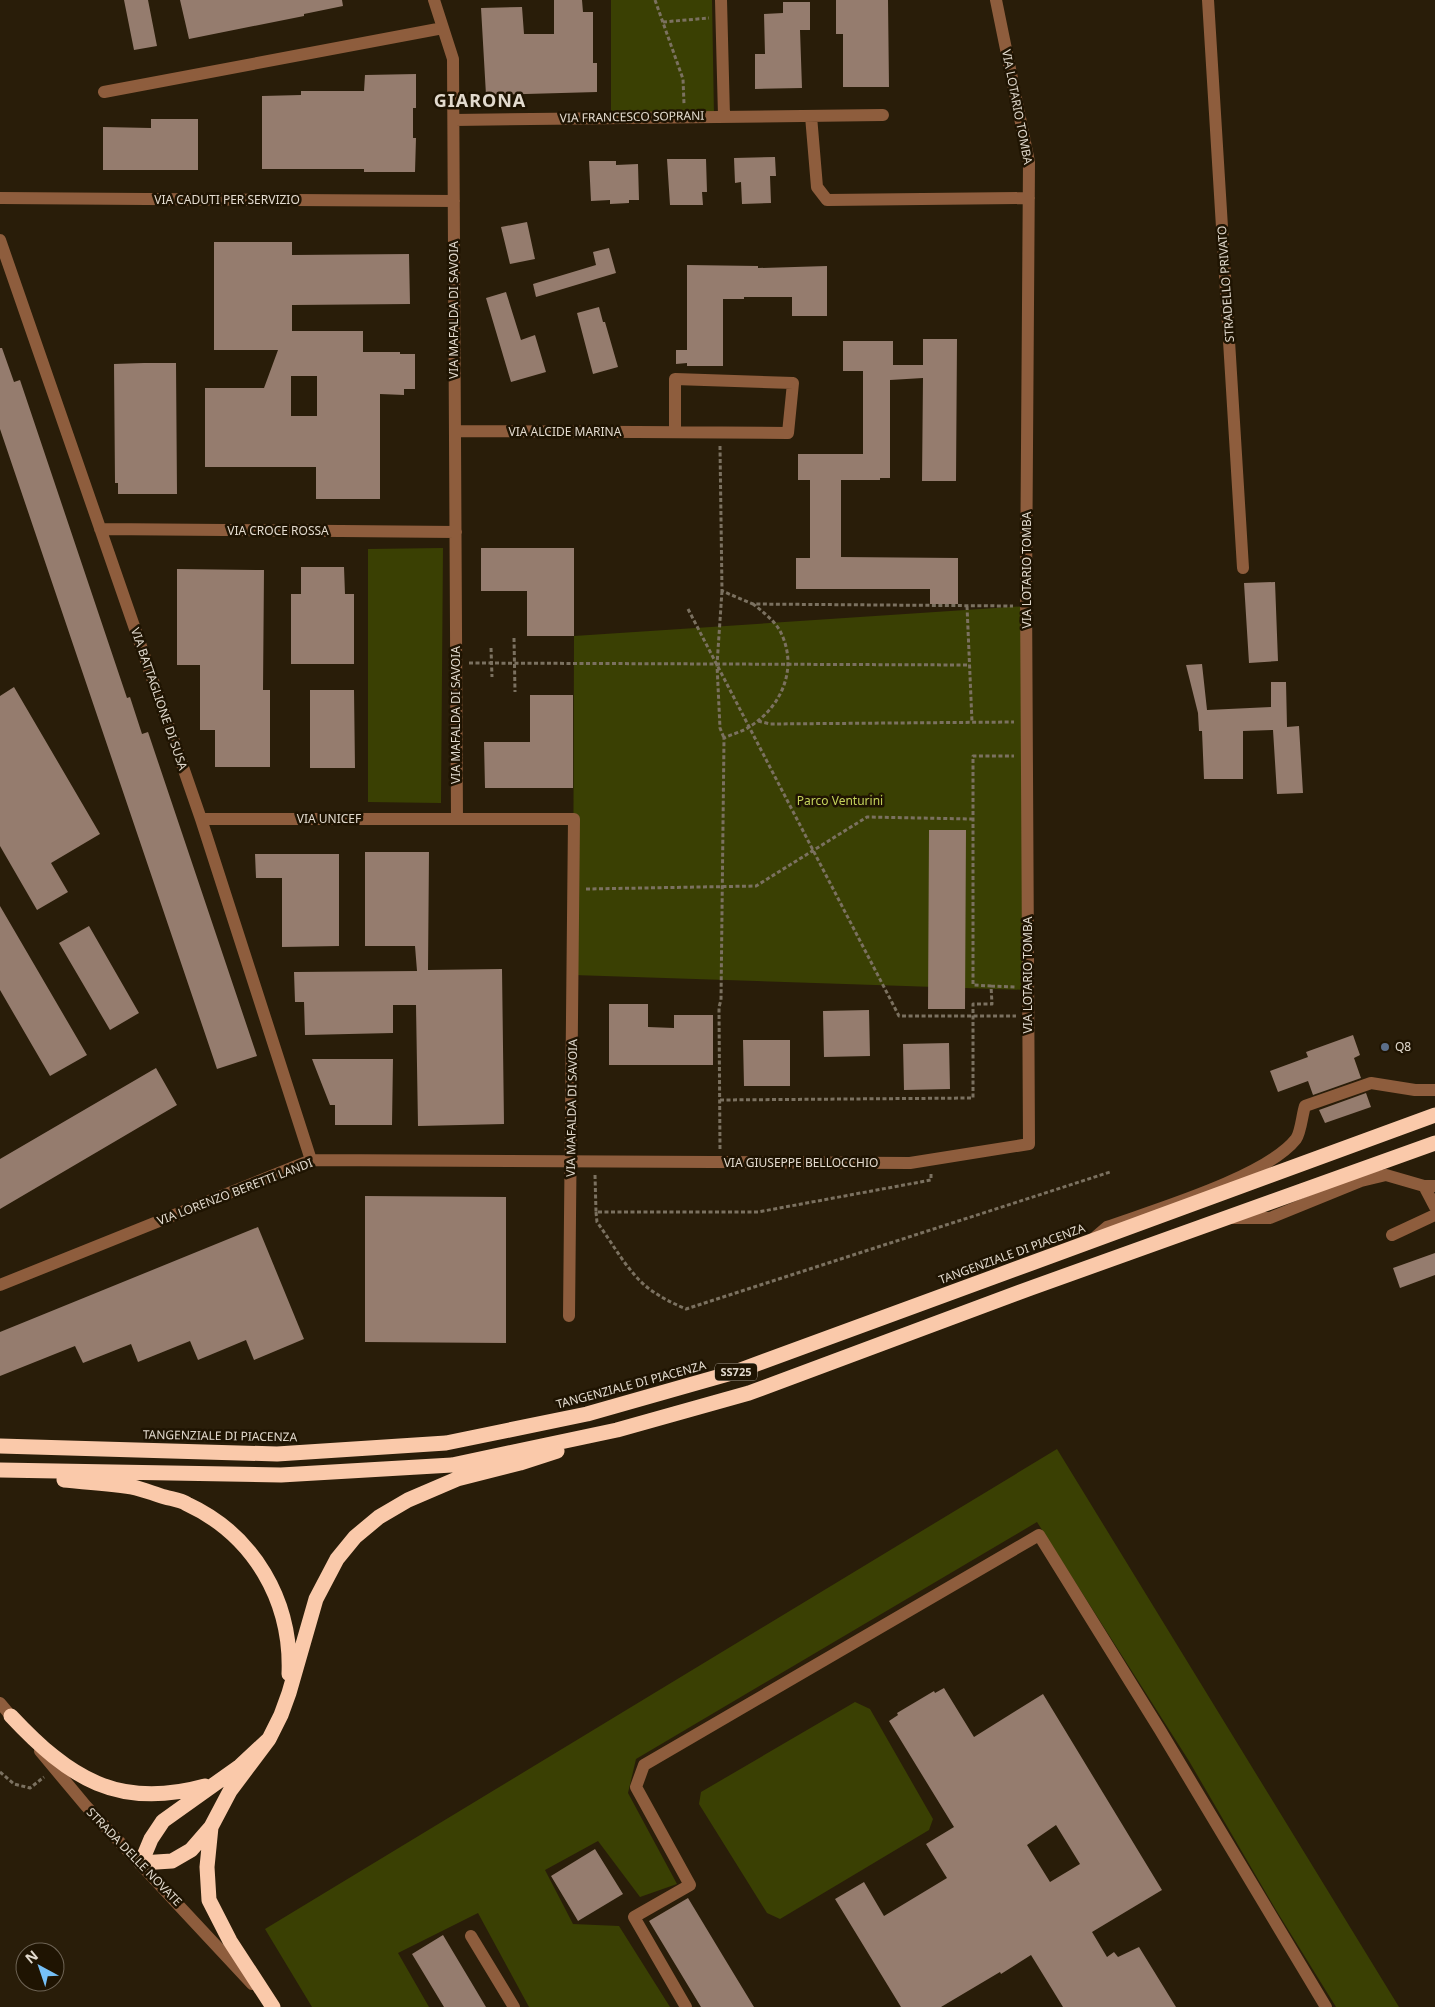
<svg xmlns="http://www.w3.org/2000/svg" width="1435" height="2007" font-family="'Noto Sans',sans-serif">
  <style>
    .green { fill: #3a4003 }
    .building { fill: #957c6e; fill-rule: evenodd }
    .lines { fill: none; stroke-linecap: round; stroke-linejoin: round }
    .path { stroke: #7b7160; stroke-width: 3; stroke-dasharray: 4 2.5; stroke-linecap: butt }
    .minor { stroke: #8e5d3d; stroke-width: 12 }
    .highway { stroke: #fac9aa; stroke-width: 15 }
    .service-dot { fill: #5c6f8a; stroke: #1f1402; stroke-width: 2 }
    .labels { text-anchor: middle; stroke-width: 5; stroke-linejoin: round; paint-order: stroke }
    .shield { fill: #1f1402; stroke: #a89f91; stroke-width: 1 }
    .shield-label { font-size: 11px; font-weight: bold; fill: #e2dace }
    .street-label { font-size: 12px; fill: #e2dace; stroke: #1f1402 }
    .park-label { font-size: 12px; fill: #c5d35b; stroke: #1f1402 }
    .poi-label { font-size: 12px; fill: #e2dace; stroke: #1f1402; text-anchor: start }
    .district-label { font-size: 18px; font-weight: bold; letter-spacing: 1px; fill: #e2dace; stroke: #1f1402 }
  </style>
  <rect width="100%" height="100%" fill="#291d09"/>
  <path class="green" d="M611 0H712L714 117 611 111Z
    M443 548 441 803 368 802V549Z
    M1027 606 1029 990 573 975 574 636Z
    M1057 1449 1399 2007H1336L1276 1910 1189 1761 1037 1522 636 1759 628 1793 677 1884 640 1897 598 1841 545 1870 573 1924 619 1926 670 2007H529L478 1913 398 1953 429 2007H312L265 1929Z
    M855 1702 870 1709 933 1819 929 1830 780 1919 767 1913 699 1804 701 1792Z"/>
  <path class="building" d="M124 0H148L157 46 134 50Z
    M180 0H342L343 6 304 14V16L189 39Z
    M554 0H582L583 12H593V63H597V92L486 95 481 8 522 7 524 34H554Z
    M836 0H888L889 87H843V34H836Z
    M783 2H810V30H800L802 88 755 89V54H765L764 14 783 13Z
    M416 74V108H413V138H416L415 172H364V169H262V96L301 95V91H364L365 75Z
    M151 119H198V170H103V127L151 128Z
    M775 157 776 176H770L771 203 742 204 741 182 735 183 734 158Z
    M667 159H706L707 192H702L703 205H670Z
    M589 161H616V165L638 164 639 200H629V203L610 204V200L591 201Z
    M527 222 535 259 510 264 501 227Z
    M214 242H292V255L409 254 410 304 292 305V331H363V352H400V354H415V389H404V395L380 394V499H316V467H205V388H264L278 350H214ZM291 376H317V416H291Z
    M609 248 616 273 536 297 533 284 596 265 593 252Z
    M687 265 758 266V268L827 266V316H792V297H744V299H723V366H687V363L676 364V350H687Z
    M506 292 521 340 535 335 546 372 511 382 486 298Z
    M599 307 603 322H605L618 367 593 374 577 313Z
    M923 339H957L956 481H922L923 378 890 380V478H880V480H841V557L958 558V604H930V589H796V558H810V480H798V454H863V371H843V341H893V365H923Z
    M0 348H2L14 382 20 380 127 698 130 697 142 734 148 732 257 1056 217 1069 0 429Z
    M144 363H176L177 494H118V483H115L114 364Z
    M481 548H574V636H527V591H481Z
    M301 567H344L345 594H354V664H291V594H301Z
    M177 569 264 570 263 690H270V767H215V730H200V665H177Z
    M1275 582 1278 661 1249 663 1244 583Z
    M1202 664 1207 710 1271 707V682H1286L1287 727 1299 726 1303 793 1277 794 1273 730 1243 731V779H1204L1202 731H1199L1198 713 1186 665Z
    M14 687 100 834 51 863 68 892 37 910 0 846V696Z
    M310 690H354L355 768H310Z
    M530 695H573V788H485L484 742H530Z
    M929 830H966L965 1009H928Z
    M365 852H429L428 970 502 969 504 1124 418 1126 416 1005H393V1033L305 1035 304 1002H295L294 972 417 971 415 946H365Z
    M255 854H339V946L282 947V878H256Z
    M0 906 87 1055 50 1076 0 990Z
    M89 926 139 1013 110 1030 59 943Z
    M609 1004H648V1027L674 1028V1015H713V1065H609Z
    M869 1010 870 1056 824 1057 823 1011Z
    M1353 1035 1360 1055 1354 1058 1361 1078 1313 1095 1308 1081 1278 1092 1270 1071 1308 1057 1306 1052Z
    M743 1040H790V1086H744Z
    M949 1043 950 1089 904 1090 903 1044Z
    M312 1059H393L392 1125H335V1105H330Z
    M156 1068 177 1105 0 1209V1159Z
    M1366 1093 1371 1107 1325 1123 1319 1110Z
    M365 1196 506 1197V1343L365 1342Z
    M258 1227 304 1339 254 1360 246 1340 198 1360 190 1341 138 1362 131 1344 83 1363 75 1346 0 1376V1332Z
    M1435 1253V1275L1400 1288 1393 1268Z
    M944 1688 974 1737 1043 1694 1162 1890 1092 1932 1107 1957 1114 1952 1118 1957 1139 1947 1176 2007H1063L1031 1955 1001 1974 1000 1972 941 2007H901L835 1899 864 1882 884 1916 947 1878 926 1844 954 1827 889 1721 898 1715 897 1713 934 1691 935 1693ZM1056 1825 1080 1864 1050 1882 1027 1845Z
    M595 1849 623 1894 578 1921 551 1876Z
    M688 1898 723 1956 754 2007H701L649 1921Z
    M443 1935 486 2007H444L412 1954Z"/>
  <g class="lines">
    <path class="path" d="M655 0 683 79 684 104
      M663 22 709 18
      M720 446 722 591 753 604 1013 606
      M722 591 717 665 720 728 724 738
      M967 606 972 722
      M688 609 899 1016H1016
      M514 638 515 692
      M491 648 492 677
      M469 663 969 665
      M758 721 770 724 1014 722
      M586 889 756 886 867 817 973 819
      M991 986 1016 987
      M720 1100 973 1098V1004H992L991 986 973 985V756H1014
      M720 1149 719 1007 721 1000 724 738C732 734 742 732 749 727 782 707 799 667 780 631 774 620 763 612 753 604
      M595 1175 596 1212H758L931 1180V1174
      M596 1212 597 1222C613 1244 627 1271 648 1288 660 1297 672 1303 686 1309L1110 1172
      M0 1772 14 1784 30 1788 44 1777"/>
    <path class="minor" d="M434 0 453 59 457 819H574L569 1316
      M721 0 724 116
      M1208 0 1243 568
      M104 92 443 28
      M811 116 817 187 827 200 1029 198
      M454 120 883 115
      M0 198 454 201
      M0 240 201 819 311 1160
      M455 431 788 433 793 383 675 379V432
      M100 529 456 532
      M201 819H457
      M1424 1186 1435 1207
      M1233 1218H1270L1361 1181 1386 1175 1424 1186H1435
      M1392 1235 1435 1215
      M1093 1239 1107 1227C1154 1210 1266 1177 1296 1139 1301 1132 1302 1115 1305 1106L1371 1083 1415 1090H1435
      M0 1285 311 1160 910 1163 1029 1144 1026 589 1029 162 996 0
      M0 1703 16 1722
      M40 1751 86 1806 252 1984
      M471 1936 514 2007
      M686 2007 634 1917 690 1885 636 1787 644 1765 1039 1535 1160 1730 1326 2007"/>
    <path class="highway" d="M0 1446 277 1454 446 1443 587 1414 735 1372 1435 1115
      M0 1470 281 1475 452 1465 617 1430 749 1393 1031 1288 1435 1143
      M64 1480C86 1482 110 1484 132 1487 143 1489 154 1494 165 1497 172 1499 181 1500 187 1504 254 1535 292 1601 289 1674
      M11 1716C69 1778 118 1810 205 1786
      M269 1739 240 1766 163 1821 151 1839 141 1863 172 1861 191 1850 211 1827 230 1791 269 1739 281 1715 289 1693 316 1599 337 1559 355 1537 379 1517 408 1500 457 1479 520 1463 557 1451
      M211 1827 207 1867 209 1900 230 1941 273 2007"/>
  </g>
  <circle class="service-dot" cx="1385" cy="1047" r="5"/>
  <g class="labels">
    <rect class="shield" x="715" y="1363.5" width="42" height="17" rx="4"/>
    <g class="shield-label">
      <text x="736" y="1376">SS725</text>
    </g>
    <g class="street-label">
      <text transform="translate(1017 107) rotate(79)" y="4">VIA LOTARIO TOMBA</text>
      <text transform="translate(632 117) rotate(-1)" y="4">VIA FRANCESCO SOPRANI</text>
      <text x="227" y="204">VIA CADUTI PER SERVIZIO</text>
      <text transform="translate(1226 284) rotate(-94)" y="4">STRADELLO PRIVATO</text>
      <text transform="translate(454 310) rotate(-90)" y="4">VIA MAFALDA DI SAVOIA</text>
      <text x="565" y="436">VIA ALCIDE MARINA</text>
      <text x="278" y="535">VIA CROCE ROSSA</text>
      <text transform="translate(1027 570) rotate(-90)" y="4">VIA LOTARIO TOMBA</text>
      <text transform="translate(159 699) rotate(71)" y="4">VIA BATTAGLIONE DI SUSA</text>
      <text transform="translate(456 715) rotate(-90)" y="4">VIA MAFALDA DI SAVOIA</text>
      <text x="329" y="823">VIA UNICEF</text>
      <text transform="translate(1028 975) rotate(-90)" y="4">VIA LOTARIO TOMBA</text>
      <text transform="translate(572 1108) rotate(-89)" y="4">VIA MAFALDA DI SAVOIA</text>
      <text x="801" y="1167">VIA GIUSEPPE BELLOCCHIO</text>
      <text transform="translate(235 1192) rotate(-21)" y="4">VIA LORENZO BERETTI LANDI</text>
      <text transform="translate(1012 1254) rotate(-20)" y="4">TANGENZIALE DI PIACENZA</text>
      <text transform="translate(631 1385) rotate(-15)" y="4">TANGENZIALE DI PIACENZA</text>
      <text transform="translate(220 1436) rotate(1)" y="4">TANGENZIALE DI PIACENZA</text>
      <text transform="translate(134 1857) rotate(46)" y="4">STRADA DELLE NOVATE</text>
    </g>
    <g class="park-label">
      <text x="840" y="805">Parco Venturini</text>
    </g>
    <g class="poi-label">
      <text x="1395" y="1051">Q8</text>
    </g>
    <g class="district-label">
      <text x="480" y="107">GIARONA</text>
    </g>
  </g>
  <g transform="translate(40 1967) rotate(320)"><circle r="24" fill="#1f1402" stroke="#6d6354"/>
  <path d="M0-4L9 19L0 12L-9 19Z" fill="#76c0f7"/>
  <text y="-8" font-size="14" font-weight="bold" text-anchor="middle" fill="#e2dace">N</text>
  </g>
</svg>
